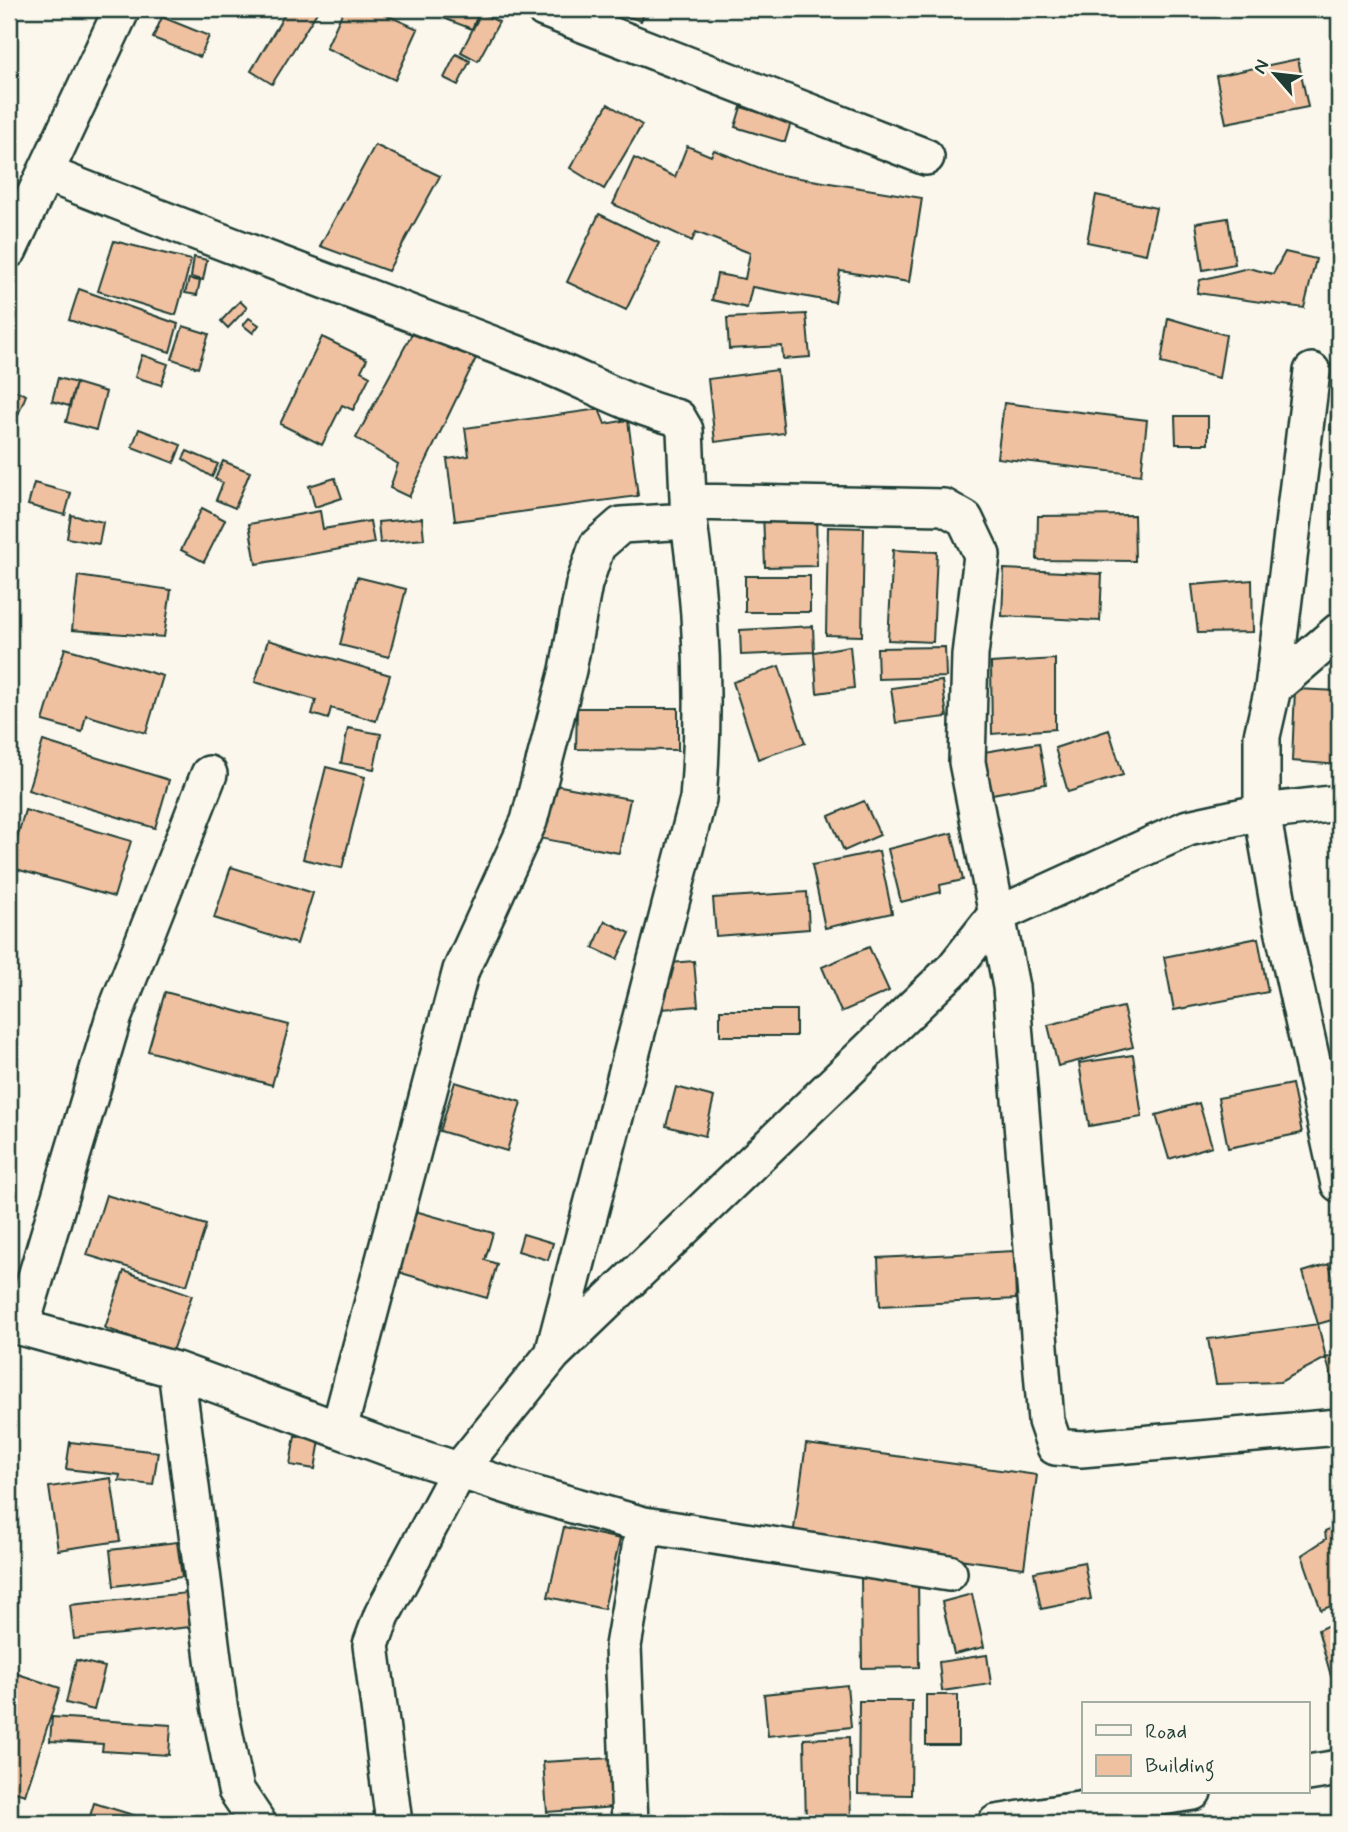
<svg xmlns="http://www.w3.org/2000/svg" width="1348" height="1832" font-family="Mynerve,sans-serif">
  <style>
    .building { fill: #f0c1a0; stroke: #1f3d34; stroke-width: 2 }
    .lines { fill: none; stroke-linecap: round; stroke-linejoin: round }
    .minor-casing { stroke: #1f3d34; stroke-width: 40 }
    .minor { stroke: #fbf7ec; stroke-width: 35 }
  </style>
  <rect width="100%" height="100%" fill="#fbf7ec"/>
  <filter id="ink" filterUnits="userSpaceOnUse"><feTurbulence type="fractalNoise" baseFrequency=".0143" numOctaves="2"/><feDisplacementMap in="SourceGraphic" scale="14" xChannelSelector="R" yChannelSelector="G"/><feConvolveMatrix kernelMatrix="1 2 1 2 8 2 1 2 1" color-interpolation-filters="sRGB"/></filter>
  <g filter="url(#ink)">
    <path class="building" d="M288 9H319L272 84 251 71Z
      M344 9H373L418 29 395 80 326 48Z
      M447 9H480L472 29 443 18Z
      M606 9H646L641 21Z
      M481 13 499 22 478 61 461 52Z
      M162 17 209 36 200 57 153 38Z
      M456 54 470 61 458 85 444 78Z
      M1298 59 1308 107 1226 123 1216 76Z
      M608 104 642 125 604 189 570 168Z
      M741 107 791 122 785 142 735 127Z
      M375 145 440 176 388 271 320 246Z
      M687 146 711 156 714 150 775 174 922 198 909 282 840 271 835 302 752 287 747 308 712 300 717 274 745 279 750 253 696 232 692 241 613 204 634 158 675 177Z
      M1096 195 1156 208 1146 254 1087 242Z
      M599 214 659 243 626 310 567 282Z
      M1228 218 1235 264 1203 270 1196 223Z
      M114 241 191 260 176 315 98 291Z
      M1285 252 1316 259 1304 308 1197 293 1200 280 1248 268 1273 274Z
      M194 257 207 260 203 280 191 277Z
      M189 279 200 281 197 295 185 293Z
      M79 289 178 324 170 352 69 320Z
      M240 301 247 308 228 328 221 321Z
      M806 314 810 357 783 359 782 346 729 349 727 318Z
      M249 318 259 325 253 333 243 325Z
      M1168 318 1226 335 1219 378 1161 363Z
      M1339 320V365H1332Z
      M183 326 209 334 198 368 172 359Z
      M415 328 477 356 409 497 390 488 398 464 356 438Z
      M322 337 367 359 361 371 370 376 353 410 342 405 322 445 280 424Z
      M142 355 168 364 161 385 135 377Z
      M777 370 784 433 715 442 708 379Z
      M58 378 76 383 69 406 52 401Z
      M1334 379 1339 380V430H1330Z
      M76 383 106 392 96 430 66 422Z
      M9 388 26 395 18 415 9 411Z
      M1004 403 1147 420 1141 475 997 458Z
      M599 409 605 424 628 420 638 496 455 521 447 459 469 456 465 428Z
      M1175 416H1208V444H1176Z
      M139 429 181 445 174 463 132 447Z
      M187 451 218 464 212 477 183 459Z
      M223 461 250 472 235 508 216 500 223 483 215 479Z
      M1339 461V521L1332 520Z
      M335 478 342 498 315 507 309 486Z
      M34 483 71 493 65 515 28 505Z
      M202 508 225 520 204 562 181 550Z
      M816 510 817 566 765 567 763 511Z
      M320 511 323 529 370 521 374 543 256 564 249 524Z
      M71 515 103 522 99 544 67 538Z
      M1134 515 1135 561 1037 560 1038 516Z
      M422 518 424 539 380 543 378 522Z
      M828 527 864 528 862 636 826 635Z
      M893 550 937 552 933 642 888 640Z
      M1004 569 1102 574 1100 621 1002 616Z
      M78 576 171 590 164 637 72 630Z
      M745 576H810V612H745Z
      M357 577 406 589 389 657 340 645Z
      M1252 580 1253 632 1198 633 1192 585Z
      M813 626 814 652 741 655 740 630Z
      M268 640 390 675 376 721 331 708 328 719 312 714 316 700 255 682Z
      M850 646 854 688 817 693 814 652Z
      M945 647 946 677 878 679 877 648Z
      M65 648 163 676 146 733 86 715 82 732 43 721Z
      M1055 659V729L992 734 991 663Z
      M779 666 805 743 758 759 733 682Z
      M942 681 947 717 896 723 891 688Z
      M1295 689 1339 691V765L1292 761Z
      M577 708H678V750L576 749Z
      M348 728 381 734 374 769 341 763Z
      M1109 730 1123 775 1068 792 1055 748Z
      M43 741 169 780 155 828 28 790Z
      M1039 743 1046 784 992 794 984 752Z
      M326 767 365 777 342 868 303 859Z
      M550 784 630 799 619 853 539 838Z
      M864 801 880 835 844 851 829 816Z
      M25 810 131 841 114 897 9 867Z
      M952 833 963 880 940 885 941 892 901 902 888 849Z
      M879 851 892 913 825 928 812 865Z
      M231 867 313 893 297 944 214 918Z
      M807 892 809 929 716 936 713 898Z
      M605 921 630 933 617 959 593 948Z
      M1258 938 1268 992 1174 1010 1164 957Z
      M869 947 889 991 841 1012 822 967Z
      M694 961 698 1006 662 1009 658 964Z
      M165 992 289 1025 272 1085 148 1051Z
      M1123 1007 1133 1047 1058 1066 1048 1025Z
      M720 1010H796V1036H720Z
      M1133 1055 1142 1117 1089 1126 1079 1063Z
      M455 1082 521 1102 507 1151 440 1131Z
      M1292 1084 1302 1133 1228 1148 1218 1098Z
      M676 1087 714 1097 705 1136 666 1126Z
      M1199 1103 1212 1146 1169 1159 1156 1115Z
      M106 1195 206 1225 187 1285 87 1255Z
      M408 1209 493 1233 485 1260 497 1264 487 1298 391 1270Z
      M523 1234 553 1243 548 1260 518 1251Z
      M1014 1251 1016 1299 880 1306 878 1258Z
      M1329 1264 1339 1299V1318L1318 1324 1303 1272Z
      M124 1271 192 1295 172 1351 105 1328Z
      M1318 1324 1326 1358 1280 1382 1216 1384 1208 1339Z
      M1339 1354V1404L1326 1358Z
      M295 1436 320 1440 315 1469 290 1465Z
      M70 1442 158 1452 153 1485 119 1481 120 1475 66 1469Z
      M806 1444 1037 1475 1024 1568 793 1536Z
      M111 1478 120 1541 58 1550 49 1487Z
      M1339 1524V1603L1321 1610 1302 1555 1326 1539 1325 1531Z
      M564 1527 620 1539 604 1609 548 1597Z
      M177 1542 182 1577 114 1586 110 1550Z
      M1084 1562 1091 1599 1041 1609 1034 1572Z
      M918 1574 919 1667 862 1668 861 1575Z
      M187 1593 190 1627 74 1639 70 1605Z
      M972 1594 984 1647 954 1654 942 1602Z
      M1339 1620V1674L1331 1676 1318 1630Z
      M987 1655 991 1684 942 1691 939 1662Z
      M76 1660 105 1667 94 1710 66 1703Z
      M9 1671 60 1688 25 1795 9 1790Z
      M847 1685 851 1727 768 1736 764 1694Z
      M926 1695H958V1745H926Z
      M859 1701H912L911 1795 858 1794Z
      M52 1717 171 1725 169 1755 102 1751 103 1744 50 1741Z
      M849 1737 851 1822 806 1823 804 1739Z
      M612 1758 615 1807 547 1812 543 1762Z
      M94 1803 159 1823H88Z"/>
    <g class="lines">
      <defs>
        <path id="minor" d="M544 9 926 157
          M45 173C206 237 369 297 531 359 581 378 626 405 678 418L685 430 689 521 621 525 597 546 584 584 568 670 529 821 461 970 339 1429
          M9 250 122 9
          M689 502 944 507 965 519 982 555 970 655 967 762 1011 987 1046 1421 1055 1447 1081 1449 1339 1427
          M1339 631 1273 688 1262 736V812L1281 920 1339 1184
          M1273 688 1312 371
          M9 1324 176 1370 386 1447 530 1493 644 1525 949 1573
          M21 1327 114 1016 209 774
          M553 1354 698 799C706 706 702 613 689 521
          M176 1370 219 1705 236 1790 258 1823
          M1308 1773 1339 1768
          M394 1823 371 1645 382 1615 460 1469 553 1354 954 968 995 916 1188 828 1262 812 1339 803
          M630 1823 623 1646 644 1525
          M996 1823 1193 1792"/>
      </defs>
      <use href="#minor" class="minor-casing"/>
      <use href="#minor" class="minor"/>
    </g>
  </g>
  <rect width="1348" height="1832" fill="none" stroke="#fbf7ec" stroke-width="35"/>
  <rect x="18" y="18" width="1313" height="1797" fill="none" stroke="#1f3d34" stroke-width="2.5" filter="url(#ink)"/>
  <rect x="1082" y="1702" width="228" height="91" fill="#fbf7ec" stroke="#a3ada2" stroke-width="2"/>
  <rect x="1096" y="1725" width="35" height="10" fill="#fbf7ec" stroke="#a3ada2" stroke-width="2"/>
  <text x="1145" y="1738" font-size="21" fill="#1f3d34">Road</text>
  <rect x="1096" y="1755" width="35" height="21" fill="#f0c1a0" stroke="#a3ada2" stroke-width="2"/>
  <text x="1145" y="1772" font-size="21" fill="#1f3d34">Building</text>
  <g transform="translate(1275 74) rotate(298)" stroke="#fbf7ec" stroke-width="5" paint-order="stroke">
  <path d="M0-5L12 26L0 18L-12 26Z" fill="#1f3d34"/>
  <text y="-10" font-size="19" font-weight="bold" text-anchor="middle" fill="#1f3d34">N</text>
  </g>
</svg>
